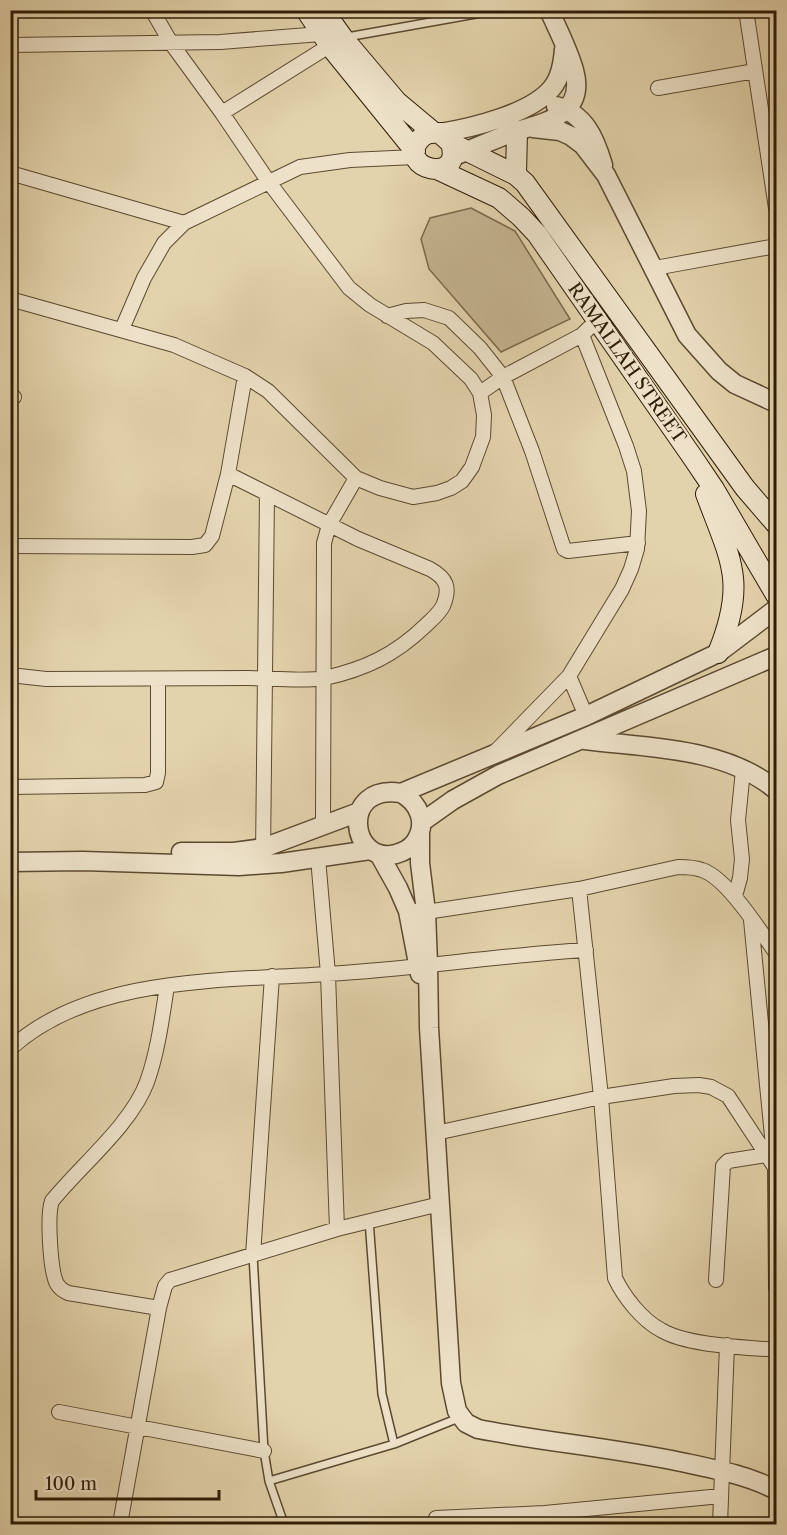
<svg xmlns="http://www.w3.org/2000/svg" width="787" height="1535" font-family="'Libre Caslon Text',serif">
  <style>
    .green { fill: #c4b490; stroke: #7a684c; stroke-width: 1.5 }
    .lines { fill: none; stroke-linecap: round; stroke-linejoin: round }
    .service-casing { stroke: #5c4a30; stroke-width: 10 }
    .minor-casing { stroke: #5c4a30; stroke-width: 16 }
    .tertiary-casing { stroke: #5c4a30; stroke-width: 21 }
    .secondary-casing { stroke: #2f1c07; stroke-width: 22 }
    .service { stroke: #ede2c9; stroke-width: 7 }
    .minor { stroke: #ede2c9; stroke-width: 14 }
    .tertiary { stroke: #ede2c9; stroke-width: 18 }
    .secondary { stroke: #ede2c9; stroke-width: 20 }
    .labels { text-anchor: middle; stroke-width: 4.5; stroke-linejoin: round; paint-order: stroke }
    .street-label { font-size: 18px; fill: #2f1c07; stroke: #ede2c9 }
  </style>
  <rect width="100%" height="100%" fill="#e3d3ac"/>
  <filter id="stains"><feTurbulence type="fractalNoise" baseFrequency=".00333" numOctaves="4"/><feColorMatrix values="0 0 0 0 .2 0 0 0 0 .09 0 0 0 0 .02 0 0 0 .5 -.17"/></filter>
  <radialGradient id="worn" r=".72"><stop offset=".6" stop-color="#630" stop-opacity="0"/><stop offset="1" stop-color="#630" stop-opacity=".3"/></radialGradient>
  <path class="green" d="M471 208 515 231 570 319 501 352 429 269 421 239 430 218Z"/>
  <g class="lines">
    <defs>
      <path id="service" d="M347 37 498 10
        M369 1220 382 1394 394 1444
        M253 1255 264 1451 269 1481 284 1524
        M269 1481 394 1444 461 1417"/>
      <path id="minor" d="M746 10 776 208
        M10 45 220 42 321 34
        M658 88 755 71
        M222 113 337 41
        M10 173 184 223
        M655 268 776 246
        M10 299 174 345 245 376 268 391 356 478 380 488 413 497 437 493 451 488 462 481 472 467 483 437 484 415 480 393 471 379 433 343 370 305 349 288 268 181 222 113 171 43 152 10
        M387 316 406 311 424 310 449 318 480 348 503 377 532 451 564 549 568 551 638 543
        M122 329 144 278 164 243 184 223 300 167 350 160 415 157
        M480 393 503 377 582 335 589 328
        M10 396 14 397
        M10 546 192 547 205 545 212 536 228 474 245 376
        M10 675 46 679C113 679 180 678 247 678 268 678 306 682 325 678 365 669 395 655 425 626 431 620 439 614 443 606 451 587 446 578 430 569L358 539 228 474
        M569 676 586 716
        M495 752 569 676 622 589 631 569 637 549 639 511 634 471 626 446 582 335
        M10 787 145 785 156 782 158 773V679
        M323 825 324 543 329 525 356 478
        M263 855 267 494
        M318 858 328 974 337 1229
        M579 889 601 1097 615 1278C624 1297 642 1320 661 1330 688 1346 745 1347 776 1350
        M735 896 740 878 742 859 738 820 743 770
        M416 911 426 912 579 889 678 867C686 867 694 867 702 870 727 878 760 931 776 953
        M751 920 775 1167 776 1288
        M10 1049C90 975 226 981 328 974 414 969 500 955 586 950
        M436 1133 601 1097 674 1086 699 1085 711 1087 728 1096 776 1169
        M253 1255 272 976
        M716 1280 723 1166 728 1161 766 1155
        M159 1308 68 1293C63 1291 60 1289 57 1284 50 1271 47 1214 52 1201 81 1165 131 1125 147 1082 158 1051 162 1018 167 986
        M59 1412 264 1451
        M436 1518 545 1513 721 1496
        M120 1524 159 1308 165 1286 170 1280 337 1229 440 1204
        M720 1524 727 1345"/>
      <path id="tertiary" d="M556 106C585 114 595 138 603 165
        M533 128 560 131 571 136 583 145 606 175 687 335 719 371 735 384 776 403
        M440 133C471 128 531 114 552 88 561 77 563 63 564 49
        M457 155C477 147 497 138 517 131 548 122 586 113 574 70 568 49 558 30 549 10
        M585 740C649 748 725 747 776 790
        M401 793C419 803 428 823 415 842 410 849 403 852 396 854 350 866 339 783 401 793L586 716 718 653 776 609
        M422 822 453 800 498 775 776 656
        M420 834V863L426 912 428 964 429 1028 451 1383 457 1411 466 1423 478 1429C545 1442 614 1448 681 1462 714 1469 747 1475 776 1490
        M181 852H234L263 848 359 812
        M379 854 398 888 408 911 420 974
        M10 862 83 861 239 866 281 863 370 850"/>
      <path id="secondary" d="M306 10 330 46 415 151
        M323 10 343 38 397 102 433 132
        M451 143C464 186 396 169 419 140 425 133 431 132 440 133L451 143 516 175 525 183 745 488 776 524
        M439 170 499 198 521 217 537 234 691 455 714 489 776 595
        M516 175 517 131
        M706 494C731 561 747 582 718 653"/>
    </defs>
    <use href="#service" class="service-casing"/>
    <use href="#minor" class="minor-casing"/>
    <use href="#tertiary" class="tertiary-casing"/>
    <use href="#secondary" class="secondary-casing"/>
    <use href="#service" class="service"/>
    <use href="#minor" class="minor"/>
    <use href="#tertiary" class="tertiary"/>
    <use href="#secondary" class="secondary"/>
  </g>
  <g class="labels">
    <g class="street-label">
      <text transform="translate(627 363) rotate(55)" y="6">RAMALLAH STREET</text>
    </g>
  </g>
  <rect width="787" height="1535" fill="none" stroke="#e3d3ac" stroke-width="36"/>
  <rect x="12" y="12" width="763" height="1511" fill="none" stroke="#2f1c07" stroke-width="3"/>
  <rect x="18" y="18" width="751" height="1499" fill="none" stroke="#2f1c07" stroke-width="1.5"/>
  <path d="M36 1490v9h183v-9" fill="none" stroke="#2f1c07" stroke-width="3"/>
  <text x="45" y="1490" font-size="18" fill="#2f1c07" stroke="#ede2c9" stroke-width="4.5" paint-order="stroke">100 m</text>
  <rect width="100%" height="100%" filter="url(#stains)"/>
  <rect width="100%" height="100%" fill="url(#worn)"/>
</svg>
